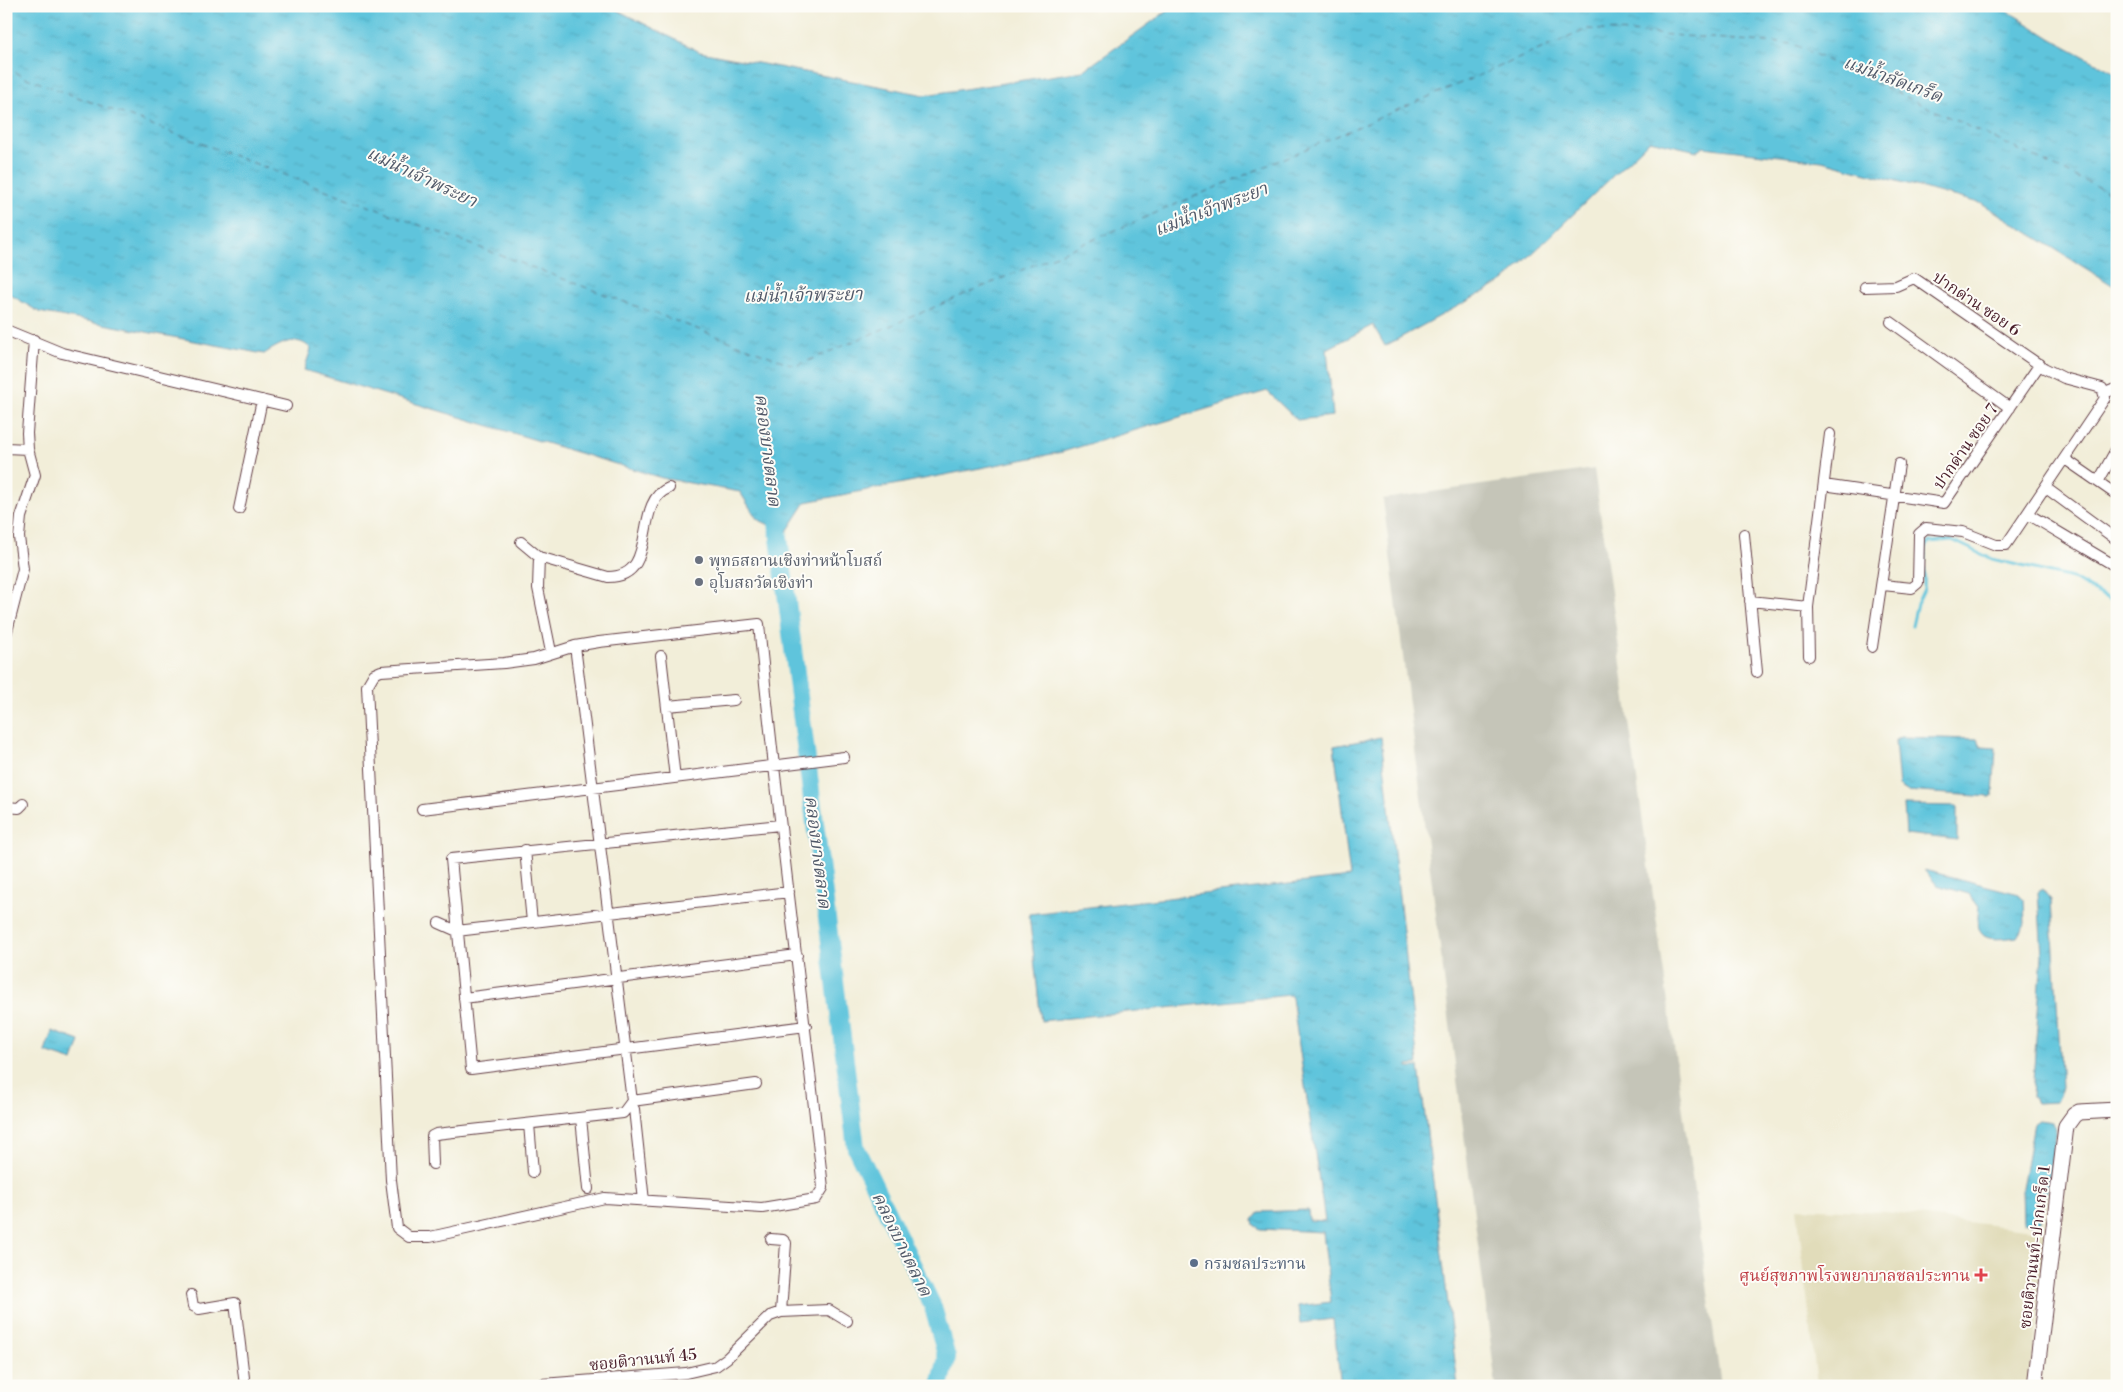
<svg xmlns="http://www.w3.org/2000/svg" width="2123" height="1392" font-family="'Libre Bodoni','Noto Serif Thai',serif">
  <style>
    .built { fill: #e1dcba }
    .industrial { fill: #c5c5b8 }
    .water { fill: url(#water-ripples); stroke: #547284 }
    .lines { fill: none; stroke-linecap: round; stroke-linejoin: round }
    .stream { stroke: #5ec4dc; stroke-width: 3 }
    .river { stroke: #5ec4dc; stroke-width: 18 }
    .ferry { stroke: #515969; stroke-width: 1; stroke-dasharray: 6 5; stroke-linecap: butt }
    .street-casing { stroke: #633e45; stroke-width: 12 }
    .secondary-casing { stroke: #633e45; stroke-width: 17 }
    .street { stroke: #fff; stroke-width: 10 }
    .secondary { stroke: #fff; stroke-width: 15 }
    .worship-dot { fill: #6b7280; stroke: #fdfcf7; stroke-width: 2 }
    .service-dot { fill: #5c6f8a; stroke: #fdfcf7; stroke-width: 2 }
    .health-dot { fill: #e0444e; stroke: #fdfcf7; stroke-width: 2 }
    .labels { text-anchor: middle; stroke-width: 4; stroke-linejoin: round; paint-order: stroke }
    .street-label { font-size: 16px; fill: #4a1f2b; stroke: #fdfcf7 }
    .worship-label { font-size: 16px; fill: #5b616d; stroke: #fdfcf7; text-anchor: start }
    .service-label { font-size: 16px; fill: #4e5e75; stroke: #fdfcf7; text-anchor: start }
    .health-label { font-size: 16px; fill: #be3a42; stroke: #fdfcf7; text-anchor: end }
    .water-label { font-size: 18px; font-style: italic; fill: #515969; stroke: #fdfcf7 }
  </style>
  <defs>
    <pattern id="water-ripples" width="26" height="14" patternUnits="userSpaceOnUse" patternTransform="scale(1.25)"><rect width="26" height="14" fill="#5ec4dc"/><path d="M2 4q2-2 4 0t4 0M15 11q2-2 4 0t4 0" fill="none" stroke="#53a8bd"/></pattern>
  </defs>
  <rect width="100%" height="100%" fill="#fdfcf7"/>
  <filter id="ink" filterUnits="userSpaceOnUse"><feTurbulence type="fractalNoise" baseFrequency=".02" numOctaves="2"/><feDisplacementMap in="SourceGraphic" scale="10" xChannelSelector="R" yChannelSelector="G"/><feConvolveMatrix kernelMatrix="1 2 1 2 8 2 1 2 1" color-interpolation-filters="sRGB"/></filter>
  <filter id="wash" filterUnits="userSpaceOnUse"><feTurbulence type="fractalNoise" baseFrequency=".0096" numOctaves="4" result="noise"/><feDisplacementMap in="SourceGraphic" scale="20" xChannelSelector="R" yChannelSelector="G"/><feGaussianBlur stdDeviation="1.12" result="paint"/><feColorMatrix in="noise" values="0 0 0 0 0 0 0 0 0 0 0 0 0 0 0 0 0 1.4 0 .05"/><feComposite in="paint" operator="in"/></filter>
  <g filter="url(#wash)">
    <rect width="100%" height="100%" fill="#f2eed9"/>
    <path class="built" d="M1797 1208 1885 1212 2049 1232 2029 1386 1817 1385Z"/>
    <path class="industrial" d="M1594 469 1721 1386H1496L1383 499Z"/>
    <path class="water" d="M6 6H609L700 52 925 95 1083 71 1174 6H2000L2052 39 2117 74V288L1983 204 1822 161 1704 147 1697 151 1650 140 1504 281 1385 346 1373 325 1327 349 1333 416 1297 420 1267 391 1062 452 806 502 786 533 757 519 740 492 662 478 304 370 311 349C297 333 278 345 264 354L39 312 6 292Z
      M1381 737 1418 1064 1408 1065V1067H1419L1458 1386H1341L1333 1319 1300 1323 1298 1306 1331 1302 1323 1232 1260 1229 1254 1225 1253 1220 1259 1212 1308 1210 1309 1220 1325 1221 1292 998 1290 995 1041 1021 1029 914 1350 877 1334 746Z
      M1901 737 1977 739 1981 747 1996 748 1993 795 1990 797 1907 791 1899 786 1895 741Z
      M1904 805 1957 806V840L1906 834Z
      M1924 870 2019 894 2024 899 2025 924 2017 937C1987 941 1974 941 1979 907L1969 894 1937 885Z
      M2042 889 2051 900 2062 1088 2056 1102 2036 1103 2032 1096 2042 955 2038 892Z
      M52 1031 80 1041 73 1061 45 1052Z
      M2039 1120 2052 1122 2057 1129 2040 1225 2023 1222 2022 1188 2034 1123Z"/>
    <g class="lines">
      <path class="stream" d="M1912 626 1917 604 1924 589 1925 547 1929 542 1952 540 1992 559 2072 578 2117 604"/>
      <path class="river" d="M775 506 856 1148 933 1307 947 1358 940 1386"/>
      <path class="ferry" d="M6 67 24 77 796 366 1588 29 1793 44 2117 196"/>
    </g>
  </g>
  <g filter="url(#ink)">
    <g class="lines">
      <defs>
        <path id="street" d="M1865 287 1896 286 1914 278 2044 368 2064 378 2102 388 2105 398 2006 545H1996L1963 532 1926 528 1919 534 1918 583 1912 588 1883 585
          M1891 322 2010 408
          M6 330 62 353 286 406
          M2105 393 2117 388
          M6 448 28 449
          M2065 459 2117 495
          M2098 482 2117 448
          M1824 485 1944 503 2040 364
          M2046 488 2117 540
          M239 509 262 400
          M2028 514 2117 567
          M1744 534 1757 672
          M521 542 539 557 608 577C661 577 631 502 669 488
          M539 557 538 588 551 652
          M1750 601 1808 607
          M759 624C777 813 803 1000 823 1188L816 1199 762 1208 605 1198 430 1237H409L397 1228 391 1180 367 686 374 674 381 671 504 663 534 659 575 646 599 642Z
          M6 635 23 569 19 537 21 517 35 475 28 449 27 433 34 340
          M575 646 632 1101
          M1872 647 1899 464
          M661 656 675 778
          M1809 656 1808 607 1830 434
          M667 706 734 700
          M6 807 19 808 23 804
          M422 809 844 757
          M780 825 451 859 471 1069 806 1026
          M525 850 532 922
          M439 923 457 931 789 892
          M464 998 797 955
          M630 1104 634 1109 644 1201
          M581 1118 588 1189
          M529 1124 533 1172
          M433 1164 432 1136 436 1134 623 1113 632 1101 756 1084
          M771 1239 783 1240 786 1243 781 1312
          M191 1295 193 1306 199 1309 235 1303 245 1386
          M541 1386 542 1384 686 1373 716 1366 727 1358 770 1316 781 1312 829 1310 847 1321"/>
        <path id="secondary" d="M2035 1386 2066 1126 2074 1115 2079 1112 2117 1110"/>
      </defs>
      <use href="#street" class="street-casing"/>
      <use href="#secondary" class="secondary-casing"/>
      <use href="#street" class="street"/>
      <use href="#secondary" class="secondary"/>
    </g>
  </g>
  <g class="worship-dot">
    <circle cx="699" cy="560" r="5"/>
    <circle cx="699" cy="582" r="5"/>
  </g>
  <circle class="service-dot" cx="1194" cy="1263" r="5"/>
  <path class="health-dot" d="M1978.5 1267.5h5v5h5v5h-5v5h-5v-5h-5v-5h5z"/>
  <g class="labels">
    <g class="street-label">
      <text transform="translate(1977 303) rotate(34)" y="6">ปากด่าน ซอย 6</text>
      <text transform="translate(1965 446) rotate(-55)" y="6">ปากด่าน ซอย 7</text>
      <text transform="translate(2034 1247) rotate(-83)" y="6">ซอยติวานนท์-ปากเกร็ด 1</text>
      <text transform="translate(643 1359) rotate(-6)" y="6">ซอยติวานนท์ 45</text>
    </g>
    <g class="worship-label">
      <text x="709" y="566">พุทธสถานเชิงท่าหน้าโบสถ์</text>
      <text x="709" y="588">อุโบสถวัดเชิงท่า</text>
    </g>
    <g class="service-label">
      <text x="1204" y="1269">กรมชลประทาน</text>
    </g>
    <g class="health-label">
      <text x="1970" y="1281">ศูนย์สุขภาพโรงพยาบาลชลประทาน</text>
    </g>
    <g class="water-label">
      <text transform="translate(1893 79) rotate(20)" y="6">แม่น้ำลัดเกร็ด</text>
      <text transform="translate(422 177) rotate(25)" y="6">แม่น้ำเจ้าพระยา</text>
      <text transform="translate(1211 209) rotate(-21)" y="6">แม่น้ำเจ้าพระยา</text>
      <text transform="translate(803 295) rotate(-1)" y="6">แม่น้ำเจ้าพระยา</text>
      <text transform="translate(768 450) rotate(83)" y="6">คลองบางตลาด</text>
      <text transform="translate(818 852) rotate(83)" y="6">คลองบางตลาด</text>
      <text transform="translate(902 1244) rotate(64)" y="6">คลองบางตลาด</text>
    </g>
  </g>
  <rect width="2123" height="1392" fill="none" stroke="#fdfcf7" stroke-width="25"/>
</svg>
